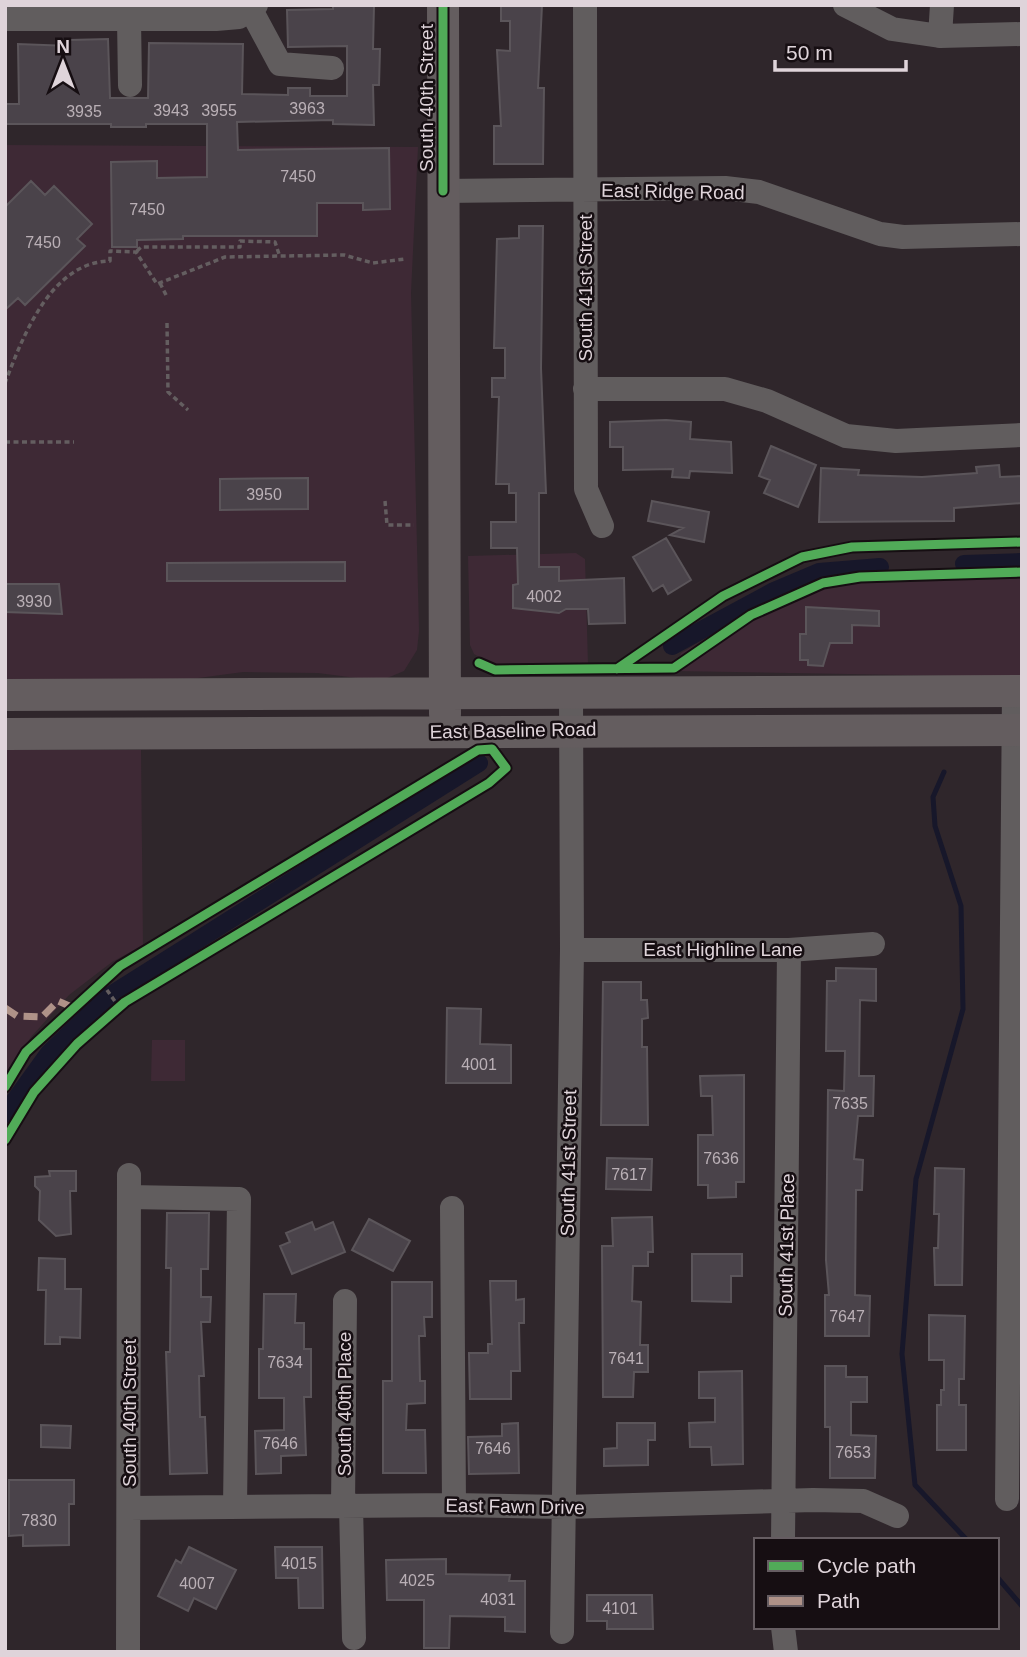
<svg xmlns="http://www.w3.org/2000/svg" width="1027" height="1657" font-family="Arial,sans-serif">
  <style>
    .built { fill: #3e2935 }
    .lines { fill: none; stroke-linecap: round; stroke-linejoin: round }
    .stream { stroke: #17172a; stroke-width: 5 }
    .canal { stroke: #17172a; stroke-width: 18 }
    .building { fill: #4a434a; stroke: #5b555a; stroke-width: 2 }
    .path { stroke: #645e60; stroke-width: 3.5; stroke-dasharray: 5 3.5; stroke-linecap: butt }
    .minor { stroke: #615d5e; stroke-width: 24 }
    .major { stroke: #645d5f; stroke-width: 32 }
    .quiet { stroke: #af9288; stroke-width: 7; stroke-dasharray: 14 7; stroke-linecap: butt }
    .cycleway-casing { stroke: #160e12; stroke-width: 13 }
    .cycleway { stroke: #51ab58; stroke-width: 9 }
    .labels { text-anchor: middle; stroke-width: 5; stroke-linejoin: round; paint-order: stroke }
    .number-label { font-size: 16px; fill: #bab0b6 }
    .street-label { font-size: 19px; fill: #dfd4da; stroke: #160e12 }
  </style>
  <rect width="100%" height="100%" fill="#2f262b"/>
  <path class="built" d="M5 145 418 147 411 293 419 631 417 650 404 671 380 681 318 673 243 672 176 681 5 679Z
    M576 553 585 559 588 664 497 667 474 654 470 645 468 556Z
    M1022 571V677L674 671 681 653 773 600 813 584 874 573Z
    M5 750H141L143 945 112 962 69 995 31 1037 5 1076Z
    M152 1040H185V1081H151Z"/>
  <g class="lines">
    <path class="stream" d="M944 772 933 797 935 826 961 906 963 1009 916 1179 902 1354 915 1485 967 1540
      M997 1577 1022 1606"/>
    <path class="canal" d="M964 564 1022 562
      M672 646 774 591 819 572 880 567
      M5 1114 49 1053 109 996 479 763"/>
  </g>
  <path class="building" d="M333 5H374L373 49H380L379 85H373L374 125 333 124V120L237 122 238 150 389 148 390 209 363 210V203H317V236H183V239L137 240V247H112L111 162 157 161V178L207 177V124H146V127H111V124H5V104H19L18 44 70 46V40L108 39 110 98H148L149 43 243 44 242 94 288 95V88H310V96H347V46L288 47 287 10 333 9Z
    M501 5H542L538 88H544L543 164H494V126H501L497 50 510 51V21H501Z
    M31 181 45 195 54 186 92 224 77 239 85 246 25 305 18 298 5 310V207Z
    M519 226H543L541 368 546 493H539V567H559V581L624 578 625 623 589 624 588 609H566L559 613 513 608V585L518 584 517 548H491V522H516V493H509V484H496L499 397H492V378H505V348H494L497 239 519 238Z
    M666 420 691 422 690 439 731 442 732 473 690 471 689 478 672 477 673 469 623 470V447H610V422Z
    M771 446 816 465 798 507 764 493 770 480 759 476Z
    M999 465 1000 477 1022 476V503L954 508V521L819 522 821 468 859 470 858 475 922 477 977 473 976 467Z
    M308 478V509L220 510V479Z
    M652 501 709 512 704 542 670 535 683 528 648 521Z
    M666 538 691 580 668 594 663 585 653 591 633 557Z
    M345 562V581H167V563Z
    M5 584H59L62 614 5 612Z
    M806 607 879 611V626L852 625V643H830L823 666 808 665V660H800V634H806Z
    M836 968 876 969V1001L860 1000 859 1076H874L873 1116H858L854 1159 863 1160 862 1190H856L855 1295 870 1296 869 1336H825V1295H829L826 1260 828 1090 844 1091 845 1051H826L827 981H836Z
    M603 982H641V1000H647L648 1018 642 1019V1047H647L648 1125H601Z
    M447 1008 481 1009 480 1044 511 1045V1083H446Z
    M744 1075V1182H736V1197L708 1198V1185H698V1135H713L712 1096H701L700 1076Z
    M607 1158 652 1159 651 1190 606 1189Z
    M935 1168 964 1169 962 1285H935L934 1248H938L939 1214H934Z
    M49 1171H76V1191H70L71 1234 56 1236 39 1220 40 1191 35 1186V1177L50 1176Z
    M167 1213H209L208 1269H201V1297H211L210 1322H201L204 1376H199L200 1417H205L207 1473 170 1474 166 1352H170L171 1268H166Z
    M652 1217 653 1252H648V1266H633L632 1301 641 1302 640 1345H648V1372H634L633 1397H603L602 1246H613L612 1218Z
    M369 1219 410 1241 393 1271 352 1250Z
    M312 1222 315 1230 333 1222 345 1252 292 1274 280 1246 290 1242 286 1233Z
    M692 1254H742V1276H731V1302L692 1301Z
    M39 1258 65 1259V1289H81L80 1338 60 1337V1344H45L46 1290H38Z
    M490 1281H516V1300L524 1299V1323H519L520 1371H511V1399H470L469 1353H488V1344H492Z
    M392 1282H432V1317H424L425 1336H419L420 1381H425V1403L407 1404 406 1430H425L426 1473H383V1381H392Z
    M264 1294H296L295 1323H304V1349H311V1397H304L306 1455 281 1456V1473L256 1474 255 1431 284 1430V1398H259V1349H263Z
    M929 1315 965 1316 964 1379H959V1405H966V1450H937V1405H941V1390H944V1360H929Z
    M825 1366H846V1377H867V1402H851V1435L876 1436 875 1478H830V1427H825Z
    M742 1371 743 1464 712 1465 711 1447H690L689 1423 715 1422V1398H699V1372Z
    M518 1423 519 1473 469 1474 468 1437 502 1436V1424Z
    M617 1423H655V1440H648V1465L604 1466V1449L617 1448Z
    M41 1425 71 1426 70 1448 41 1447Z
    M9 1480H74V1504H69V1545L23 1546V1535L9 1536Z
    M189 1547 236 1570 216 1609 194 1598 188 1611 158 1596 176 1560 181 1563Z
    M275 1547H322L323 1608H299L298 1578H276Z
    M446 1559V1574L510 1575 509 1581H525V1632L505 1631V1617L450 1616 449 1648H424V1600H387L386 1560Z
    M587 1595H652L653 1629H607V1621H587Z"/>
  <g class="lines">
    <path class="path" d="M137 251 141 247H240V241L275 242 280 257
      M160 283 167 297
      M167 323 168 392 188 410
      M5 383C23 336 51 262 110 261V251L136 252 157 284 225 257 344 255 373 263 405 259
      M5 442H74
      M385 501 387 525H414
      M102 983 119 1007"/>
    <path class="minor" d="M585 5 586 489 602 526
      M845 5 892 29 940 36 1022 34
      M251 10 280 64 332 68
      M5 19H216L239 17 256 5
      M129 19 130 85
      M940 36 942 5
      M443 191 725 188 759 192 880 234 903 237 1022 234
      M585 389H725L767 401 846 436 896 441 1022 435
      M572 950H789L873 944
      M129 1197 239 1199 235 1507
      M452 1208 454 1505
      M1007 1499 1014 691
      M351 1505 354 1638
      M343 1506 345 1301
      M129 1508 454 1505 564 1507 813 1500 863 1501 897 1516
      M783 1540 789 950
      M783 1627 786 1652
      M562 1632 572 950 571 693
      M128 1652 129 1175"/>
    <path class="major" d="M443 5 445 714
      M5 695 1022 691
      M5 734 1022 730"/>
    <path class="quiet" d="M5 1008 17 1016 42 1017 58 1001 74 1008"/>
    <defs>
      <path id="cycleway" d="M443 191V5
        M479 663 495 670 674 668 751 615 823 583 860 577 1022 572
        M617 669 723 596 802 557 852 547 1022 542
        M5 1087 26 1052 120 966 478 750 492 749 506 768 489 783 125 1002 77 1044 34 1092 5 1140"/>
    </defs>
    <use href="#cycleway" class="cycleway-casing"/>
    <use href="#cycleway" class="cycleway"/>
  </g>
  <g class="labels">
    <g class="number-label">
      <text x="307" y="114">3963</text>
      <text x="171" y="116">3943</text>
      <text x="219" y="116">3955</text>
      <text x="84" y="117">3935</text>
      <text x="298" y="182">7450</text>
      <text x="147" y="215">7450</text>
      <text x="43" y="248">7450</text>
      <text x="264" y="500">3950</text>
      <text x="544" y="602">4002</text>
      <text x="34" y="607">3930</text>
      <text x="479" y="1070">4001</text>
      <text x="850" y="1109">7635</text>
      <text x="721" y="1164">7636</text>
      <text x="629" y="1180">7617</text>
      <text x="847" y="1322">7647</text>
      <text x="626" y="1364">7641</text>
      <text x="285" y="1368">7634</text>
      <text x="280" y="1449">7646</text>
      <text x="493" y="1454">7646</text>
      <text x="853" y="1458">7653</text>
      <text x="39" y="1526">7830</text>
      <text x="299" y="1569">4015</text>
      <text x="417" y="1586">4025</text>
      <text x="197" y="1589">4007</text>
      <text x="498" y="1605">4031</text>
      <text x="620" y="1614">4101</text>
    </g>
    <g class="street-label">
      <text transform="translate(426 98) rotate(-90)" y="7">South 40th Street</text>
      <text transform="translate(673 191) rotate(1)" y="7">East Ridge Road</text>
      <text transform="translate(585 288) rotate(-90)" y="7">South 41st Street</text>
      <text transform="translate(513 730) rotate(-1)" y="7">East Baseline Road</text>
      <text x="723" y="956">East Highline Lane</text>
      <text transform="translate(568 1163) rotate(-89)" y="7">South 41st Street</text>
      <text transform="translate(786 1245) rotate(-89)" y="7">South 41st Place</text>
      <text transform="translate(344 1404) rotate(-90)" y="7">South 40th Place</text>
      <text transform="translate(129 1413) rotate(-90)" y="7">South 40th Street</text>
      <text transform="translate(515 1506) rotate(1)" y="7">East Fawn Drive</text>
    </g>
  </g>
  <rect width="1027" height="1657" fill="none" stroke="#dfd4da" stroke-width="14"/>
  <rect x="754" y="1538" width="245" height="91" fill="#160e12" stroke="#665d62" stroke-width="2"/>
  <rect x="768" y="1561" width="35" height="10" fill="#51ab58" stroke="#665d62" stroke-width="2"/>
  <text x="817" y="1573" font-size="21" fill="#dfd4da">Cycle path</text>
  <rect x="768" y="1596" width="35" height="10" fill="#af9288" stroke="#665d62" stroke-width="2"/>
  <text x="817" y="1608" font-size="21" fill="#dfd4da">Path</text>
  <g transform="translate(63 63)" stroke="#160e12" stroke-width="5" paint-order="stroke">
  <path d="M0-5L12 26L0 18L-12 26Z" fill="#dfd4da"/>
  <text y="-10" font-size="19" font-weight="bold" text-anchor="middle" fill="#dfd4da">N</text>
  </g>
  <path d="M775 60v10h131v-10" fill="none" stroke="#dfd4da" stroke-width="3.5"/>
  <text x="786" y="60" font-size="21" fill="#dfd4da" stroke="#160e12" stroke-width="5" paint-order="stroke">50 m</text>
</svg>
